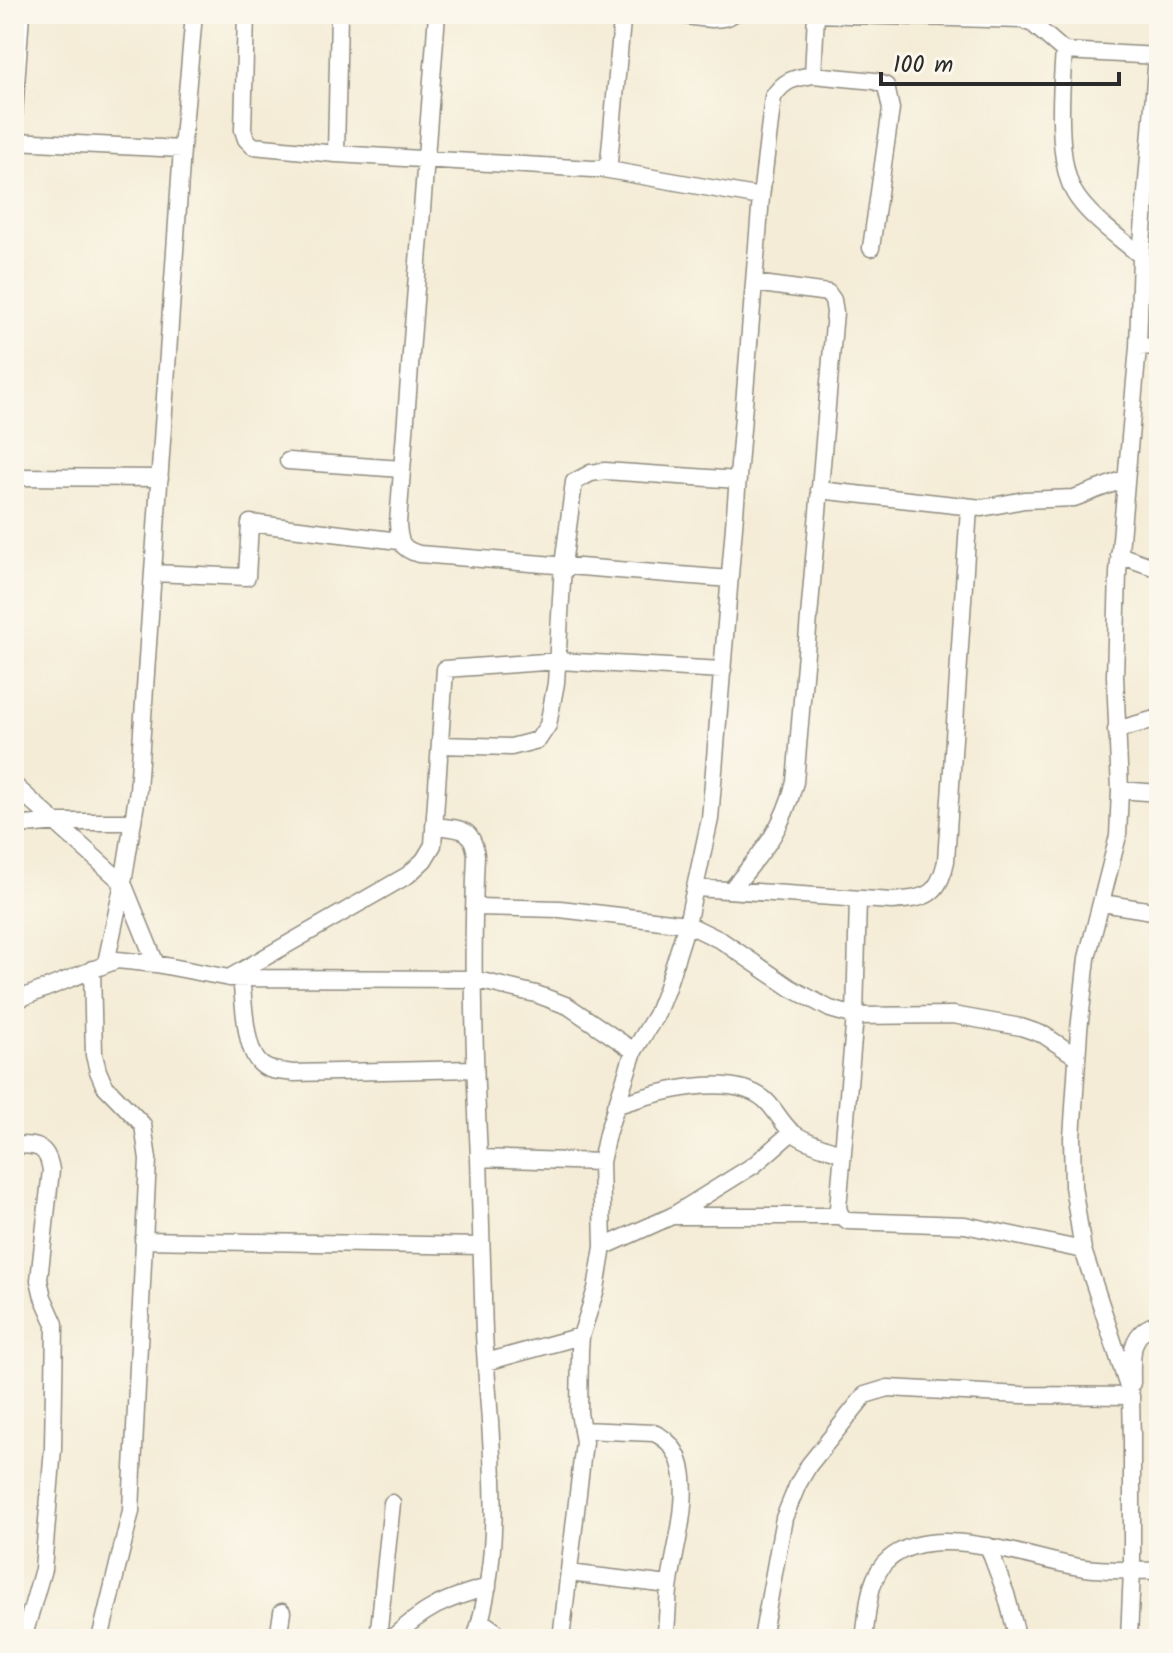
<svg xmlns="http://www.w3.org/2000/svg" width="1173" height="1653" font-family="Kalam,sans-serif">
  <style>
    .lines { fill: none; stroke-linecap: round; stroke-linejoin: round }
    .minor-casing { stroke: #908c80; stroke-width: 19 }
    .minor { stroke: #fff; stroke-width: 16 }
  </style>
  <rect width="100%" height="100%" fill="#fbf7ec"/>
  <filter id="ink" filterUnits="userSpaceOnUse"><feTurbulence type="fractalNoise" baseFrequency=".0125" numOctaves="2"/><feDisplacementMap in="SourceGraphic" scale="16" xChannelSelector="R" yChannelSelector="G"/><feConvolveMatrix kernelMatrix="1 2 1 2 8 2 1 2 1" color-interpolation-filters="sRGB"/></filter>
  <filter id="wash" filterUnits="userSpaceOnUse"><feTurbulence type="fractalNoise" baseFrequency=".006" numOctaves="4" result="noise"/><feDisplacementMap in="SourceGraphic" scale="32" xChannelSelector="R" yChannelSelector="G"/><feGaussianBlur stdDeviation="1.8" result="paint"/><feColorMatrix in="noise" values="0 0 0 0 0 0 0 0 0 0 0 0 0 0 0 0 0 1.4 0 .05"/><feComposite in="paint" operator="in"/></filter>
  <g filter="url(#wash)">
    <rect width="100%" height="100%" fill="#f4ecd6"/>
  </g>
  <g filter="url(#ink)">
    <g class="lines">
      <defs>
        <path id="minor" d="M246 14 243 130 246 139 253 146 336 154 592 169H603L609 162 622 21 626 14
          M437 14 398 523C399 542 401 549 419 554L730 579
          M673 14C691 16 718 24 733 14
          M816 14 1022 20 1033 24 1064 51 1159 56
          M1064 51C1061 88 1055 166 1077 197 1093 220 1120 238 1141 256
          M813 75 875 81 886 86 891 109 871 248
          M14 114 21 14
          M14 141 182 149
          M336 154 339 14
          M603 169 761 197
          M1138 347 1159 346
          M288 461 402 469
          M14 477 160 478
          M819 490 982 508 1024 500 1074 498 1125 479
          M1119 555 1159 569
          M153 573 247 577 250 523 399 541
          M1116 730 1159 718
          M440 745 511 747 538 740 548 725 556 683 563 565 574 482 591 473 605 471 738 480
          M14 785 123 883 156 964
          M1120 790 1159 793
          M14 826 58 822H133
          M434 826C460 829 472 826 476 855 471 956 474 1056 479 1157 481 1216 482 1274 484 1333 489 1434 507 1541 475 1639
          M696 888 892 901C926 898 938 897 946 861L969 508
          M731 890C763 851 781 833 795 782L835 312 833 300 828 293 754 283
          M858 899 855 1016 838 1208 841 1216 848 1221 965 1225 1083 1250
          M1102 903 1159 912
          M474 907 560 909 687 924 722 941 791 988 830 1009 855 1016 953 1015 1021 1027 1044 1035 1077 1057
          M106 963 123 883 138 790 182 149 194 14
          M92 969 94 1055 98 1071 104 1085 143 1125 148 1159 131 1511 100 1639
          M241 977C244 999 244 1052 262 1065 270 1072 282 1071 293 1073L474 1069
          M229 978 408 875 424 860 433 845 445 669 558 661 723 670
          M14 1001 117 960 156 964 229 978 473 979 536 994 568 1006 634 1051
          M615 1106C654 1093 729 1071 764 1099 775 1108 781 1123 792 1132 806 1143 827 1148 843 1154
          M14 1145C37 1145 47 1145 51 1170L39 1280 43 1297 55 1324 53 1448 43 1569 23 1639
          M479 1158 601 1162
          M674 1216H841
          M143 1240 481 1246
          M603 1247 672 1216 754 1165 792 1132
          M486 1362 581 1336
          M1132 1383C1132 1356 1128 1332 1159 1323
          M582 1430 654 1433C706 1455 675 1541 670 1583 667 1601 668 1620 665 1639
          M1132 1440 1131 1396 1083 1250 1073 1186 1072 1138 1079 1030 1087 958 1118 836 1120 790 1115 676 1118 573 1138 347 1141 256 1157 56
          M988 1546 1006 1594 1018 1639
          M569 1573 669 1585
          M481 1621 506 1639
          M278 1639 282 1612
          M378 1639 392 1503
          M391 1639C425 1608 444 1599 488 1587
          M561 1639 584 1442 579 1413 580 1350 581 1336 596 1289 603 1247 601 1162 607 1134 634 1051 656 1015 666 990 687 924 710 819 761 197 773 97C784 80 794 78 813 75L816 14
          M762 1639 784 1518 798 1484 809 1465 865 1395 888 1388 1022 1395 1131 1396
          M864 1639C868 1613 867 1577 889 1559 935 1519 1033 1561 1085 1568 1109 1571 1135 1570 1159 1571
          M1129 1639 1132 1570V1430"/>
      </defs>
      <use href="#minor" class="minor-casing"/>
      <use href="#minor" class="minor"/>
    </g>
  </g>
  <rect width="1173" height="1653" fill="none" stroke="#fbf7ec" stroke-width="48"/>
  <path d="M881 72v12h238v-12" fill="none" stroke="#2b2b2b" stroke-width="4"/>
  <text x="893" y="72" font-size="24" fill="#2b2b2b" stroke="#fbf7ec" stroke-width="6" paint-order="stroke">100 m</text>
</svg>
